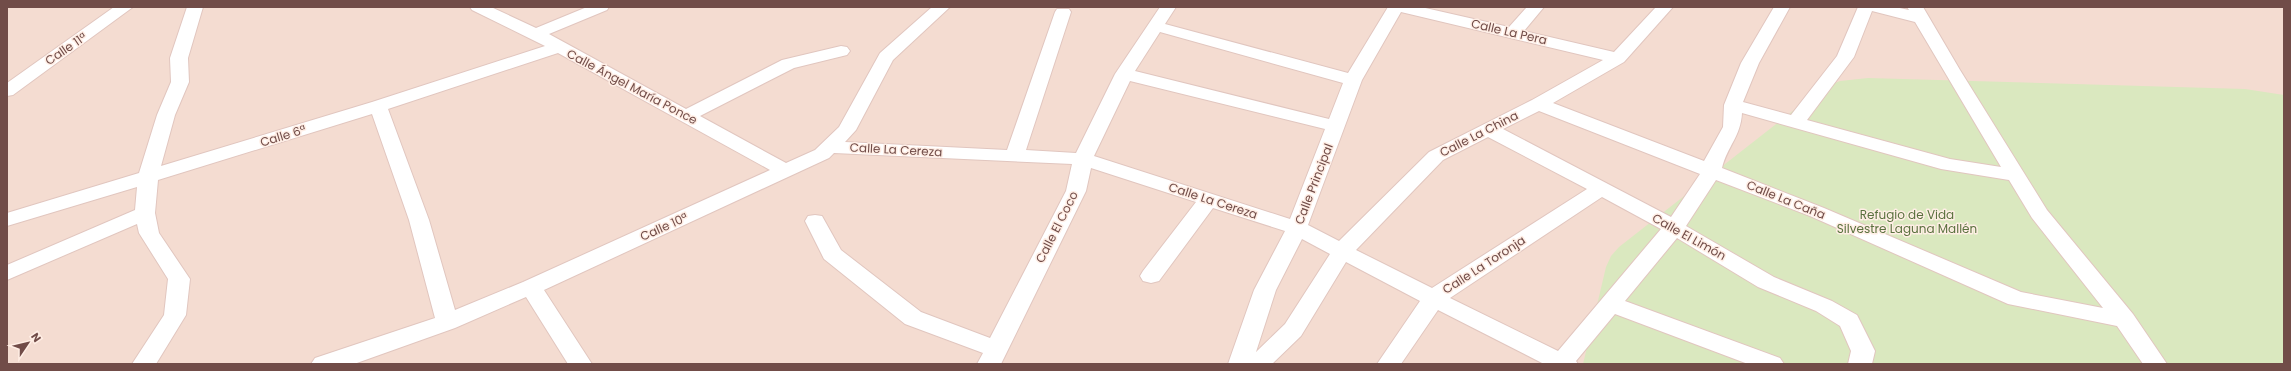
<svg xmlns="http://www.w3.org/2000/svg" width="2291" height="371" font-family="Poppins,sans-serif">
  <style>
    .residential { fill: #f4dcd1 }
    .green { fill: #dae8bf }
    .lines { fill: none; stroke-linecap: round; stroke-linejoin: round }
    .street-casing { stroke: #e1c6bf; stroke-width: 2 }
    .street { fill: #fff; fill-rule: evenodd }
    .labels { text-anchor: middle; stroke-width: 3; stroke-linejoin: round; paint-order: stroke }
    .street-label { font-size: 12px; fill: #714c48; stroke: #ffeee5 }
    .park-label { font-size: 12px; fill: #5a713e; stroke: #ffeee5 }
  </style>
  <rect width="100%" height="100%" fill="#fbeae0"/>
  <path class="residential" d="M7 7H2284V364H7Z"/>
  <path class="green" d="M1868 78 2245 89 2284 95V364H1583L1606 267 1611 256 1619 247 1822 88 1840 81Z"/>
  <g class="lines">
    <defs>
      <path id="street" d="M114 7H133L13 95 7 96V83Z
        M187 7H203L188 58 189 82 175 115 161 166 372 102 545 46 472 10 470 7H491L536 28 587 7H609L607 10 549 34 686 109 782 60 841 46 847 47 850 51 847 55 794 68 700 116 786 163 815 150 839 127 880 53 932 7H950L893 60 856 130 845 142 1007 150 1055 12 1057 9H1069L1071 12 1026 150 1076 153 1115 74 1160 7H1176L1165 24 1348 73 1388 7H1421L1509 27 1527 7H1544L1524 31 1614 52 1656 7H1673L1624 62 1553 103 1704 161 1723 127 1724 105 1741 63 1774 7H1790L1759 63 1743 102 1791 115 1837 56 1858 7H1895L1909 10 1907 7H1923L1960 70 2047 210 2133 314 2167 364H2143L2117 326 2008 304 1810 216 1716 180 1686 226 1774 277 1832 301 1857 315 1875 351 1872 364H1848L1851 351 1840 326 1816 311 1758 287 1677 238 1625 301 1780 358 1784 364H1748L1615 314 1576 361 1578 364H1544L1438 310 1401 364H1377L1420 301 1346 262 1301 336 1272 364H1228L1254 290 1285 231 1213 208 1159 281 1151 283 1143 281 1140 276 1143 271 1196 202 1091 168 1086 191 1001 364H977L983 353 905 324 824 259 805 221 808 216 815 215 822 216 841 250 921 312 990 338 1066 191 1072 164 834 153 829 158 544 290 592 364H568L526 297 455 328 354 364H311L315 358 435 318 409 220 372 114 158 180 155 213 159 233 190 279 186 315 156 364H132L164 315 168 279 139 233 137 224 7 280V265L135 210 137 187 7 226V213L139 173 157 115 171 82 170 58ZM1872 11 1915 22 2001 167 1950 159 1807 120 1854 57ZM1401 12 1603 60 1532 100 1429 152 1339 241 1308 225 1362 80ZM1160 32 1343 83 1329 119 1135 71ZM558 53 770 170 523 282 455 310 429 220 388 109ZM1130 81 1325 129 1290 219 1094 156ZM1539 111 1700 174 1671 217 1503 129ZM1742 113 1941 169 2009 180 2032 218 2103 308 2021 292 1824 208 1722 168C1727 147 1741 136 1742 113ZM1488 137 1587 189 1432 288 1356 250 1443 160ZM1602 197 1661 229 1558 351 1450 298ZM1302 239 1330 254 1285 324 1256 352 1276 290Z"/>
    </defs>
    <use href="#street" class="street-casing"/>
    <use href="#street" class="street"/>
  </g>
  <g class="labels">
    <g class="street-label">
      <text transform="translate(1509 32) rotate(13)" y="4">Calle La Pera</text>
      <text transform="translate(66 49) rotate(-34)" y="4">Calle 11ª</text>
      <text transform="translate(632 87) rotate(28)" y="4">Calle Ángel María Ponce</text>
      <text transform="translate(1479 134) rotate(-27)" y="4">Calle La China</text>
      <text transform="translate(283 136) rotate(-17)" y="4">Calle 6ª</text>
      <text transform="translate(896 150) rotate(3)" y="4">Calle La Cereza</text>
      <text transform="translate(1314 184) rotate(-69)" y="4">Calle Principal</text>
      <text transform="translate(1786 200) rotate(22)" y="4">Calle La Caña</text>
      <text transform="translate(1213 201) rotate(18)" y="4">Calle La Cereza</text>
      <text transform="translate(664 227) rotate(-24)" y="4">Calle 10ª</text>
      <text transform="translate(1057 227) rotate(-63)" y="4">Calle El Coco</text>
      <text transform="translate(1689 237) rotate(29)" y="4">Calle El Limón</text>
      <text transform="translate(1484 265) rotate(-33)" y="4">Calle La Toronja</text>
    </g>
    <g class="park-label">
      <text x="1907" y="219">Refugio de Vida<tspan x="1907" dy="14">Silvestre Laguna Mallén</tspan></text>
    </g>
  </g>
  <rect width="2291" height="371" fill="none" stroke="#714c48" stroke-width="16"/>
  <g transform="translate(28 343) rotate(55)" stroke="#ffeee5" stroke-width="3" paint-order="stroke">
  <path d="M0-3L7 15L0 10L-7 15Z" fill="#714c48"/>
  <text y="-6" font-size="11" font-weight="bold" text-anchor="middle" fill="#714c48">N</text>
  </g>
</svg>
